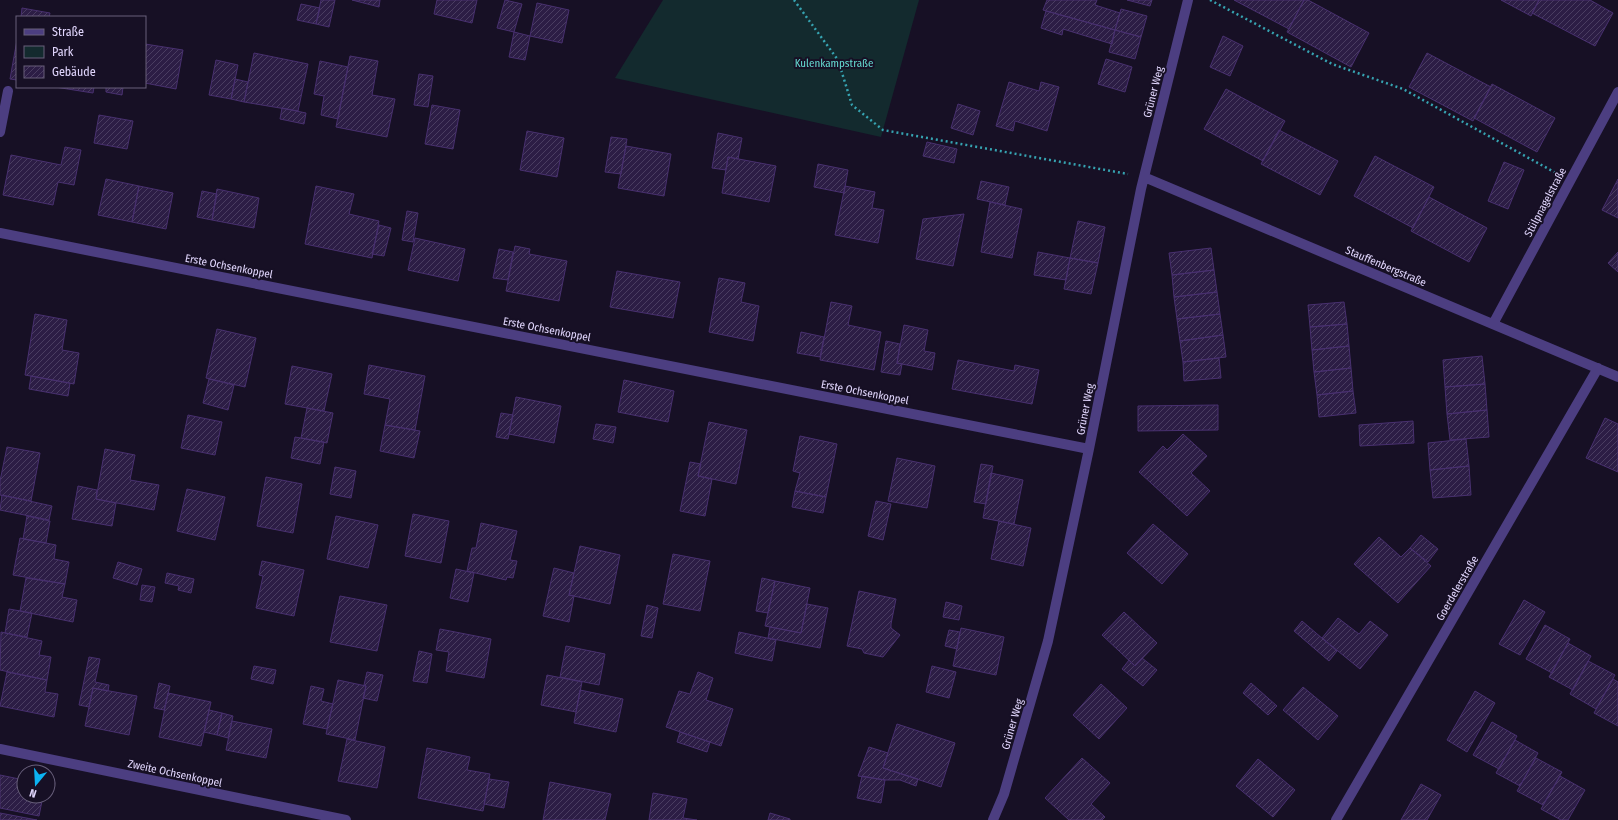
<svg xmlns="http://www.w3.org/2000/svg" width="1618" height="820" font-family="'Fira Sans Condensed',sans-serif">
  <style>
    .park { fill: #132a2e }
    .building { fill: url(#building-hatch); stroke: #48306f }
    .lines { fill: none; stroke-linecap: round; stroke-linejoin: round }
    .path { stroke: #36a3b1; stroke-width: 2.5; stroke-dasharray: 2 3; stroke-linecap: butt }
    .minor { stroke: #4c3e81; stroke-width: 10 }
    .labels { text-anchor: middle; stroke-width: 4; stroke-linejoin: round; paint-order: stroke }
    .park-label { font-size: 11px; fill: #65dad1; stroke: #171025 }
    .street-label { font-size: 11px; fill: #e1d6fd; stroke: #171025 }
  </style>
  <defs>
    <pattern id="building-hatch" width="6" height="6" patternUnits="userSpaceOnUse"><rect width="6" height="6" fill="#2c1d45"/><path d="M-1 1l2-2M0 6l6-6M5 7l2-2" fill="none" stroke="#4a3d61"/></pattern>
  </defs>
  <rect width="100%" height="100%" fill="#171025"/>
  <path class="park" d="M663 0H919L881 137 615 78Z"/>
  <path class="building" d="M321 0H335L329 27 316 24Z
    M352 0H380L379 7Z
    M437 0H477L472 23 434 14Z
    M505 0 522 4 514 32 497 28Z
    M1047 0H1097L1095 5 1120 13 1115 30 1043 10Z
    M1127 0H1152L1150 6Z
    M1234 0H1304L1289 29Z
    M1304 0H1308L1369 33 1351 67 1287 32Z
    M1501 0H1539L1531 16Z
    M1539 0H1590L1613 13 1595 46 1532 13Z
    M537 3 569 10 562 43 530 36Z
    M301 4 320 8 316 24 297 20Z
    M22 8 50 13 49 17H21Z
    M1121 9 1147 16 1141 37 1115 30Z
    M1046 11 1115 30 1112 44 1063 29 1062 35 1041 28Z
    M1115 30 1141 37 1135 59 1109 52Z
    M514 32 530 36 525 60 509 57Z
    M1223 36 1243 46 1230 76 1210 67Z
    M17 40V80L10 79Z
    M145 44 183 50 176 89 145 83Z
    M254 53 308 64 298 111 244 102Z
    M1427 53 1491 87 1473 121 1409 87Z
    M350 56 378 61 372 95 395 99 387 137 336 127Z
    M1106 59 1132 67 1125 92 1098 84Z
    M216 60 238 65 231 99 209 95Z
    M320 61 348 67 338 119 321 115 324 96 314 94Z
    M419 74 433 76 428 107 414 105Z
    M235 79 248 82 244 102 231 99Z
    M1009 82 1039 91 1041 82 1059 87 1047 131 1015 121 1013 131 996 126Z
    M1492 84 1555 118 1537 152 1474 118Z
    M55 87H94L93 93Z
    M106 87H123L122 95 106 92Z
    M1226 89 1285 121 1263 161 1204 129Z
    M958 104 980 111 973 135 951 128Z
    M432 105 460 110 453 149 425 144Z
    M282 108 306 113 304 124 280 119Z
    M99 115 133 121 127 149 94 143Z
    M1279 130 1338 161 1320 195 1261 164Z
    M527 131 564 138 557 177 520 170Z
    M718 133 742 138 738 159 728 157 726 170 712 168Z
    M611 137 627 139 621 174 605 172Z
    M927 142 957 149 954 163 923 156Z
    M626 146 671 154 664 196 618 188Z
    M65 147 81 150 74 185 58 182 53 205 3 195 11 155 61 165Z
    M1375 156 1434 187 1413 228 1354 196Z
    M728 157 776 166 769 202 722 193Z
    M1504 162 1524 170 1508 209 1488 201Z
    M818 164 848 170 844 193 814 187Z
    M106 179 139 186 132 222 98 215Z
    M1618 179V218L1602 210Z
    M981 181 1009 187 1005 205 977 199Z
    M139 186 173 193 166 229 132 222Z
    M316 186 354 194 349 214 379 221 372 258 305 244Z
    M845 186 875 192 872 208 884 210 878 243 835 235Z
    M217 189 259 198 254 228 212 220Z
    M202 191 217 194 212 220 197 217Z
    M1429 197 1487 228 1469 262 1411 231Z
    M990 202 1022 209 1012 258 981 252Z
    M407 211 418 213 413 242 402 240Z
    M964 214 953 266 916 259 923 219Z
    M1078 221 1105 227 1098 263 1070 258Z
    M379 225 391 228 384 256 372 254Z
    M415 238 465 249 458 281 408 270Z
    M515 246 530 249 529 254 567 261 559 301 506 291Z
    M1211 248 1214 270 1172 275 1169 253Z
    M499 249 513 252 508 280 493 278Z
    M1038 252 1070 258 1066 280 1034 275Z
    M1618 252V272L1608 263Z
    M1070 258 1098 263 1091 294 1064 289Z
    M1214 270 1217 292 1174 297 1172 275Z
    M617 271 680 282 673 318 610 307Z
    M719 278 745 283 741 302 759 306 753 341 709 332Z
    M1217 292 1220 314 1177 319 1174 297Z
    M831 302 852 306 848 325 881 332 874 370 820 360Z
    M1344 302 1347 324 1310 327 1308 305Z
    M35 314 67 320 62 350 79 353 74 384 25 375Z
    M1220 314 1223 335 1180 341 1177 319Z
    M1347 324 1349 346 1312 350 1310 327Z
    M904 325 928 330 924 351 935 353 932 370 897 363Z
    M217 329 256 338 245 387 206 378Z
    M801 332 824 337 820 357 797 353Z
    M1223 335 1226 357 1183 362 1180 341Z
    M886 341 900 344 897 363 902 364 900 375 881 372Z
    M1349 346 1351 368 1314 372 1312 350Z
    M1482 356 1485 384 1445 387 1443 360Z
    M1219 358 1221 378 1184 381 1183 362Z
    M958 360 1014 371 1015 365 1039 370 1032 404 952 389Z
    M369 365 425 376 415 430 385 425 390 399 364 394Z
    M292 366 332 374 324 411 285 404Z
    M1351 368 1353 391 1317 395 1314 372Z
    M31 376 70 383 68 396 29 389Z
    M209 379 234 385 228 410 203 403Z
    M624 380 674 391 668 422 618 412Z
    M1485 384 1487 410 1447 414 1445 387Z
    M1353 391 1356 413 1319 417 1317 395Z
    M516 397 561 406 554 443 509 434Z
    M1218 405V430L1138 431V406Z
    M307 408 333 413 327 443 301 438Z
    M1487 410 1489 437 1450 440 1447 414Z
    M501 413 513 415 508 439 496 437Z
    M188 415 222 422 215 455 181 448Z
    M1605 418 1618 424V472L1586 458Z
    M1413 421 1414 443 1360 446 1359 425Z
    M709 422 747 430 736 484 698 476Z
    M596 424 616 427 613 443 593 439Z
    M385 425 420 431 414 458 380 451Z
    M1183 434 1207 456 1191 473 1210 491 1187 516 1139 472 1163 446 1167 450Z
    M800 436 837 444 826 497 795 491 800 473 793 471Z
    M295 437 324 442 320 464 291 458Z
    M1466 439 1469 466 1430 470 1428 443Z
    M7 447 40 453 31 501 0 495V481Z
    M105 449 135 455 130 480 159 485 154 510 96 499Z
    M897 458 935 466 927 508 888 501Z
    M690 462 701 464 698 476 712 479 705 516 680 511Z
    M981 464 993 466 986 504 974 502Z
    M1469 466 1471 495 1433 498 1430 470Z
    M335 467 356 471 351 498 330 494Z
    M991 473 1023 480 1014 524 983 518Z
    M266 477 302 484 293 533 257 526Z
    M78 486 97 490 96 499 116 503 112 526 72 519Z
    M187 489 225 497 215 540 177 531Z
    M795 491 826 497 823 513 792 507Z
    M2 495 52 506 49 520 0 510Z
    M876 501 891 504 883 540 868 536Z
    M413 514 449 521 441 563 405 556Z
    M27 516 50 521 46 543 23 539Z
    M336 516 378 525 368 568 327 559Z
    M999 521 1031 528 1023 566 991 559Z
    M481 523 517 531 510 560 517 561 513 578 507 577 506 580 467 571 472 548H476Z
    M1153 524 1188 554 1162 584 1127 553Z
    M1421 535 1438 549 1428 562 1410 548Z
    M1379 537 1401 557 1410 548 1431 566 1398 603 1354 564Z
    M20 538 56 545 54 559 69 562 65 584 13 575Z
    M580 546 620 555 610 604 569 595Z
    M673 554 710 561 700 611 663 604Z
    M262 561 304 570 294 616 256 608 263 576 259 575Z
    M118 562 142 569 137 585 113 578Z
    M554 568 574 573 569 595 574 596 569 622 543 616Z
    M456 569 474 573 468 602 450 598Z
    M167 573 194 579 191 593 178 590 179 586 165 583Z
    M26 578 65 584 62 597 77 600 73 622 20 611Z
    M762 578 775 581 768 613 756 611Z
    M775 581 810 588 801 633 765 626Z
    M142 585 155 587 152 602 140 600Z
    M859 591 896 599 891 624V628L900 635 883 657 864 653 862 649 847 646Z
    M340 596 387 605 377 651 330 642Z
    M1524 600 1545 612 1520 655 1499 644Z
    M946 602 962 606 959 620 943 617Z
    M807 604 828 608 820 648 768 638 770 627 801 633Z
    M647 605 658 608 652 638 641 636Z
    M9 609 32 613 27 637 5 633Z
    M1124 612 1157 643 1135 666 1102 635Z
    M1338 618 1359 634 1370 621 1388 635 1360 669 1322 638Z
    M1302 621 1337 651 1329 661 1294 631Z
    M1545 625 1570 639 1552 673 1526 659Z
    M961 628 1004 637 996 675 953 666Z
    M440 629 491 639 484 678 446 671 449 652 436 650Z
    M949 630 960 632 957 649 945 646Z
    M1 632 42 641 39 655 51 657 47 680 0 670Z
    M739 632 776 640 772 661 735 653Z
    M1568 643 1591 656 1573 690 1549 677Z
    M566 646 605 654 599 685 560 677Z
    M419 651 432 654 427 683 413 681Z
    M89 657 100 659 95 682 109 685 108 691 93 688 89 707 79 705Z
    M1142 658 1157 670 1143 686 1122 669 1129 660 1135 666Z
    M1588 661 1615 675 1596 709 1570 694Z
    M254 666 276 670 273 684 251 679Z
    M932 666 956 672 949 698 926 692Z
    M7 672 47 680 45 692 58 694 54 717 0 706Z
    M367 672 383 675 377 701 363 698 366 686 364 685Z
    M698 672 713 678 706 700 733 709 721 746 666 727 679 691 690 694Z
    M547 675 582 682 576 712 541 705Z
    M1613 679 1618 682V726L1594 713Z
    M338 680 366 686 355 740 326 734Z
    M159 683 170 686 164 710 154 708Z
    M1251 683 1277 706 1268 715 1243 693Z
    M1101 684 1127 708 1099 739 1073 715Z
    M311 686 324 689 321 701 333 704 327 729 303 724Z
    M1303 687 1338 716 1318 740 1283 710Z
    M93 688 137 696 129 735 85 726Z
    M580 690 623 699 616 732 574 723Z
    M1475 691 1495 703 1467 752 1447 740Z
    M168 693 211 702 201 746 159 737Z
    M209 710 222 713 217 735 204 732Z
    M222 713 233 716 228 738 217 735Z
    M232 721 272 729 266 758 226 750Z
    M1492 722 1517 736 1499 769 1473 755Z
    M897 724 955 743 941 787 883 768Z
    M680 732 710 742 707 752 677 742Z
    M347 739 385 747 377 788 338 781Z
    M1515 740 1538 753 1520 786 1496 773Z
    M869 747 888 753 883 768 918 779 916 786 900 780H885L858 776Z
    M427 748 470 757 467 770 490 774 483 811 418 798Z
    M1082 758 1110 783 1091 804 1105 817 1102 820H1069L1045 798Z
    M1536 758 1562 772 1543 805 1517 791Z
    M1258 759 1295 790 1273 817 1236 786Z
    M0 775 24 780V796H43L39 816 0 808Z
    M862 776 885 780 881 803 857 798Z
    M1560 776 1585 790 1568 820H1561L1541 809Z
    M489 779 509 782 504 808 484 804Z
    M550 782 611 794 605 820H543Z
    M1421 784 1441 795 1427 820H1401Z
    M653 793 687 799 683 818 697 820H649Z
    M0 813 37 820H0Z
    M770 813 790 819V820H768Z"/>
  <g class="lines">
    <path class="path" d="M794 0 838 60 852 105 883 130 1128 174
      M1210 0 1332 64 1403 89 1556 173"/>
    <path class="minor" d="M0 132 8 91
      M1144 177 1618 377
      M0 233 1089 449
      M1493 324 1618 92
      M0 749 346 820
      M993 820 1004 794 1048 641 1089 449 1141 189 1188 0
      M1336 820 1598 368"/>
  </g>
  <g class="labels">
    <g class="park-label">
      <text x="834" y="67">Kulenkampstraße</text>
    </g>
    <g class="street-label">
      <text transform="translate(1153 92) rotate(-76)" y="4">Grüner Weg</text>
      <text transform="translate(1545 202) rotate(-62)" y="4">Stülpnagelstraße</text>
      <text transform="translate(229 266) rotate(11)" y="4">Erste Ochsenkoppel</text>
      <text transform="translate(1386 266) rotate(23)" y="4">Stauffenbergstraße</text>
      <text transform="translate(547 329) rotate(11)" y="4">Erste Ochsenkoppel</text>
      <text transform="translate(865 392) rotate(11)" y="4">Erste Ochsenkoppel</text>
      <text transform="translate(1085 409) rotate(-79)" y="4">Grüner Weg</text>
      <text transform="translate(1457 588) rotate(-60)" y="4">Goerdelerstraße</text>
      <text transform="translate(1012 724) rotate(-74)" y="4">Grüner Weg</text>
      <text transform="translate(175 773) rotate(12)" y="4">Zweite Ochsenkoppel</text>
    </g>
  </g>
  <rect x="16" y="16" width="130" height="72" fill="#171025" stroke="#685f7b"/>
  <rect x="24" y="29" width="20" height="6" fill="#4c3e81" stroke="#685f7b"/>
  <text x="52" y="36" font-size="12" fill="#e1d6fd">Straße</text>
  <rect x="24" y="46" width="20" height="12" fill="#132a2e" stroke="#685f7b"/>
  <text x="52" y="56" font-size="12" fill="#e1d6fd">Park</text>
  <rect x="24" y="66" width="20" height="12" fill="url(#building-hatch)" stroke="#685f7b"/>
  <text x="52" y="76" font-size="12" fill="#e1d6fd">Gebäude</text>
  <g transform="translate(36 784) rotate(198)"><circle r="19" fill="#171025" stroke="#685f7b"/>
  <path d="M0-3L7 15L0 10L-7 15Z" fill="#0cb3f2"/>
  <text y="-6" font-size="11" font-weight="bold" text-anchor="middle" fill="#e1d6fd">N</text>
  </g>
</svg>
